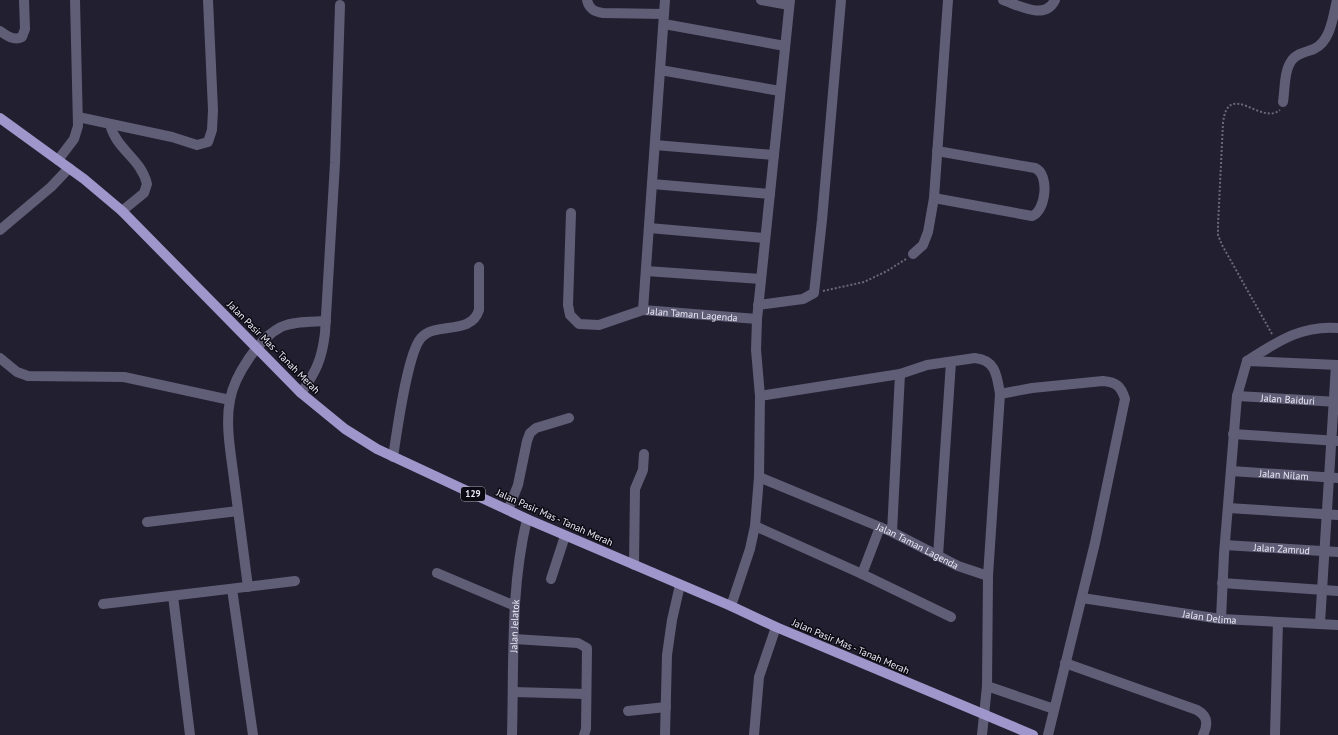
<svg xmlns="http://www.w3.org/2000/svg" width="1338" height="735" font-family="'PT Sans',sans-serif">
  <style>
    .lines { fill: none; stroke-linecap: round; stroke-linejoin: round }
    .path { stroke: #6b6978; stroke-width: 2; stroke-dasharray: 2 2; stroke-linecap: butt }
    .minor { stroke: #605d76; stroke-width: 10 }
    .major { stroke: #9f97cb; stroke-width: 10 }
    .labels { text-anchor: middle; stroke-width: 3; stroke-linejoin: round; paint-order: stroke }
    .shield { fill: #0b0a12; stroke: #a8a8b2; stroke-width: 1 }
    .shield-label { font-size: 9px; font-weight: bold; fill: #ecebf7 }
    .street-label { font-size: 10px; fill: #ecebf7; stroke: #0b0a12 }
  </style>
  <rect width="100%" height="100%" fill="#221f30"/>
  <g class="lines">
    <path class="path" d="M823 291 864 282 887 271 906 259
      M1272 334 1222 245 1218 235V225L1223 123C1228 79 1261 126 1280 110"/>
    <g class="minor">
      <path d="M587 0C589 9 594 12 603 13L664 14"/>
      <path d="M761 0 789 5"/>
      <path d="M1003 0C1018 5 1045 21 1055 0"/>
      <path d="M664 24 785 46"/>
      <path d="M0 31C7 36 14 41 22 37L25 29 24 0"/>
      <path d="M660 70 780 91"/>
      <path d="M1283 102C1285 89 1284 70 1292 60 1297 53 1306 52 1314 49 1331 41 1333 16 1337 0"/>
      <path d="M78 117 172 137 197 145 208 142 212 130 213 110 208 0"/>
      <path d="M110 124C116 150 141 158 147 184L144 193 122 211"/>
      <path d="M655 145 774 155"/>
      <path d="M58 160 74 139 78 126 75 0"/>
      <path d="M652 184 770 194"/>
      <path d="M934 198 1032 216C1046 211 1050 174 1035 168L937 151"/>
      <path id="s1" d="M571 213 568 305 570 315 579 324 599 325 643 310 757 319"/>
      <path d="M649 228 765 238"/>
      <path d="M0 230 51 187 69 168"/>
      <path d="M913 254 923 245 928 232 934 198 948 0"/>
      <path d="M646 271 761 279"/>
      <path d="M758 305 803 299 814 293 822 220 841 0"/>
      <path d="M643 310 665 0"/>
      <path d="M0 358 17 372 28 376 124 377 230 400"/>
      <path d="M1247 361C1277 342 1301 325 1338 328"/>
      <path d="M1247 361 1338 365"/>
      <path d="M301 393C316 372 322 359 325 333L335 163 340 5"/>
      <path d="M1000 394 1032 388 1103 381C1116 382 1121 386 1125 399L1095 543 1048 735"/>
      <path d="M760 396 900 374 927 365 975 358C996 360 997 376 1000 394L988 576 987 686 982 735"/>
      <path id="s2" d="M1237 396 1338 402"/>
      <path d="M1233 434 1338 441"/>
      <path d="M393 457C397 432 407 354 421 338 435 321 471 336 479 310V267"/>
      <path id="s3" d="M1231 471 1338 478"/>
      <path id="s4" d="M759 477 892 532 958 566 988 576"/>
      <path d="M1228 508 1338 515"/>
      <path d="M508 510 518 485 527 441 530 433 536 428 569 418"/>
      <path d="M147 522 238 511"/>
      <path d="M755 526 862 574 951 617"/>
      <path d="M892 532 900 374"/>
      <path id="s5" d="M1225 545 1338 552"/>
      <path d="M938 556 951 362"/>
      <path d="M634 565 635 489 643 470 644 454"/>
      <path d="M437 573 515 606"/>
      <path d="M862 574 880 527"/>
      <path d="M551 579 565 536"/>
      <path d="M1222 583 1338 591"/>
      <path d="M248 587C243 551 239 515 234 479 231 454 225 425 230 400 234 376 259 338 281 327 294 321 312 322 326 321"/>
      <path d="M232 589 253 735"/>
      <path d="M173 596 190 735"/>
      <path id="s6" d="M1082 598 1221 619 1338 625"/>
      <path d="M103 604 295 581"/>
      <path d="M731 606 750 549 755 526 759 477 760 396 756 350 757 319 790 0"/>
      <path d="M1221 619 1224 554 1237 396 1247 361"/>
      <path d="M1320 623 1336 365"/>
      <path d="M514 639 578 643 587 648 586 729 584 735"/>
      <path d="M1065 663 1197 710C1208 716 1208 725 1203 735"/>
      <path d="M987 686 1054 709"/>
      <path d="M513 692 586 694"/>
      <path d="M628 711 666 707"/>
      <path id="s7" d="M512 735C514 663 510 589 527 519"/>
      <path d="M665 735 667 655 672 620 680 585"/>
      <path d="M754 735 759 677 776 627"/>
      <path d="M1275 735 1278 622"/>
    </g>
    <path class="major" d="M0 118 84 179 122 211 301 393 345 429 377 449 527 519 731 606 776 627 1033 735"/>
  </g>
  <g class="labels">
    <rect class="shield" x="461" y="487" width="24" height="14" rx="3"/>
    <g class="shield-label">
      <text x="473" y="497">129</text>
    </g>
    <g class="street-label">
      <text dy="4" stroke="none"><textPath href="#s1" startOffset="231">Jalan Taman Lagenda</textPath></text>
      <text transform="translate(274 347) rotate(45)" y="4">Jalan Pasir Mas - Tanah Merah</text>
      <text dy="4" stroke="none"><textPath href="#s2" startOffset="51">Jalan Baiduri</textPath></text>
      <text dy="4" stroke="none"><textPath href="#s3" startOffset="53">Jalan Nilam</textPath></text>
      <text transform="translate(555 517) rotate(24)" y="4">Jalan Pasir Mas - Tanah Merah</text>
      <text dy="4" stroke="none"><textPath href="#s4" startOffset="173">Jalan Taman Lagenda</textPath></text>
      <text dy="4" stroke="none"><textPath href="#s5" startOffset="57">Jalan Zamrud</textPath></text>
      <text dy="4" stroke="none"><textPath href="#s6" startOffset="129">Jalan Delima</textPath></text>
      <text dy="4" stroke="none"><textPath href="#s7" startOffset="109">Jalan Jelatok</textPath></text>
      <text transform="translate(851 646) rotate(23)" y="4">Jalan Pasir Mas - Tanah Merah</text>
    </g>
  </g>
</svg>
